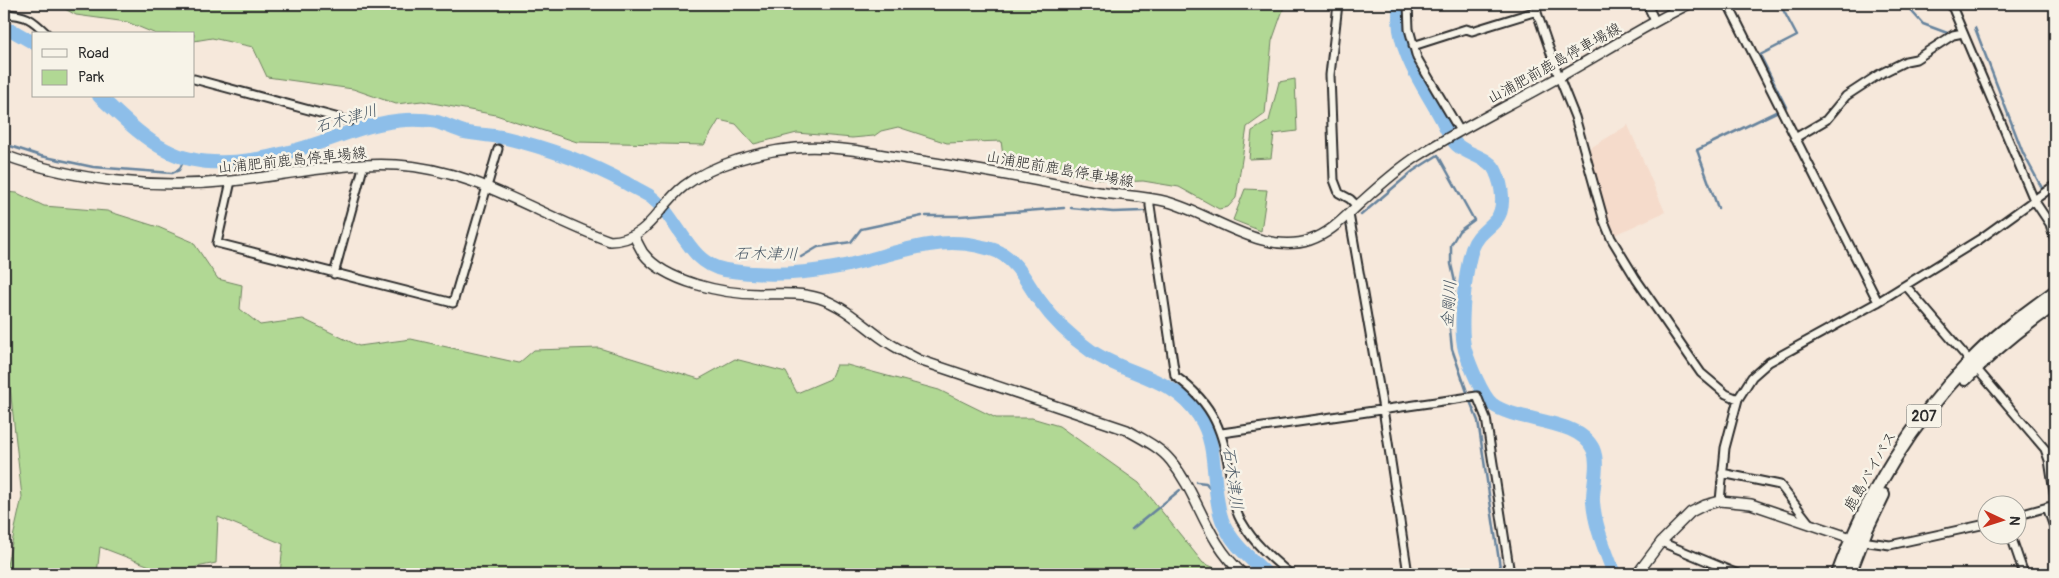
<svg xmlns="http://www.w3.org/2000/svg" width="2059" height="578" font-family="Pangolin,'Klee One',sans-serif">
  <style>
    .built { fill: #f5dbcb }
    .green { fill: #b1d894; stroke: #6e8260 }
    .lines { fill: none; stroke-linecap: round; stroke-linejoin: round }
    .stream { stroke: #66839d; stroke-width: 2.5 }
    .river { stroke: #8dbee9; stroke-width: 14 }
    .street-casing { stroke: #2b2b2b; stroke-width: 11 }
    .secondary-casing { stroke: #2b2b2b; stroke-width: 12 }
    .highway-casing { stroke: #2b2b2b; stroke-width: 16 }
    .street { stroke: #f7f3e8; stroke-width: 7 }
    .secondary { stroke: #f7f3e8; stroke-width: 9 }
    .highway { stroke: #f7f3e8; stroke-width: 12 }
    .labels { text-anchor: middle; stroke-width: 5; stroke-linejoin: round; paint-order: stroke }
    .shield { fill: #f7f3e8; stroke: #686764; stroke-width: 1 }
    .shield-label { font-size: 14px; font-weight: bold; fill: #2b2b2b }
    .street-label { font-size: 15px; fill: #2b2b2b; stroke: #f7f3e8 }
    .water-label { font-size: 16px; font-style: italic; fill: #485764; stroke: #f7f3e8 }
  </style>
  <rect width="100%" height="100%" fill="#f6e8db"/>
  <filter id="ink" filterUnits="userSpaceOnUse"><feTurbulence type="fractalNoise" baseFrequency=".02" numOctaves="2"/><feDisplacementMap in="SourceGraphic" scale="10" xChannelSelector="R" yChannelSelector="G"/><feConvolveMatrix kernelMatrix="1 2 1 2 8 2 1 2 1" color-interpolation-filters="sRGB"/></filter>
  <g filter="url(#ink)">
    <path class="built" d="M1628 125 1665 212 1608 238 1582 153Z"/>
    <path class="green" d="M56 4H1285L1272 41 1265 114 1247 127 1236 198 1228 207 1219 209 1179 187 1143 181 1118 182 1004 163 1001 141 947 143 898 127 881 131 874 136 852 138 797 133 754 144 736 124 719 120 704 145 577 142 496 115 422 101 396 104 353 89 267 77 253 47 212 38 194 41V34H156L127 22 76 15Z
      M1295 79 1297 131 1274 134 1271 158 1249 159 1252 131 1269 121 1279 82Z
      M1245 189 1267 190 1261 231 1233 220Z
      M4 192 17 193 44 206 107 211 158 227 193 242 218 279 242 285 240 309 260 325 303 319 359 346 411 339 519 363 534 350 599 348 699 379 735 359 786 372 797 393 830 379 836 365H847L939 390 996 418H1032L1059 426 1139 483 1203 563 1220 570 1226 574H280L283 544 218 517 216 563 168 573 100 547 97 574H5L22 497 8 369 4 366Z"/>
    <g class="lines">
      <path class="stream" d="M1780 4 1797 36 1760 55 1786 107
        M1905 4 1923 24 1950 34
        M1975 28 2023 153 2042 188
        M4 144 41 156 93 167 172 173 179 170 185 158
        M2048 194 2055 196
        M1071 208 1113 212 1143 211
        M1718 208 1697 150 1776 112
        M1361 215 1413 171 1438 155 1474 220 1459 231 1451 245V264L1455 282 1450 330 1452 349 1467 392
        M926 216H960L1064 208
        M801 257 818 247 851 242 861 229 922 216
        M1470 401 1478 421 1501 574
        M1197 482 1206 483 1216 496
        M1132 529 1180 490"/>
      <path class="river" d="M1399 4C1399 12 1399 22 1400 30 1405 61 1425 89 1440 116 1445 124 1449 138 1457 145 1468 155 1491 158 1496 172 1502 185 1506 208 1496 220 1487 230 1477 235 1472 249 1465 271 1459 328 1465 350 1469 363 1482 396 1492 404 1517 423 1579 418 1593 449 1600 465 1592 486 1593 502 1595 528 1606 551 1614 574
        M4 30 13 31 34 43
        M99 96C120 115 141 137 166 150 215 177 289 154 339 136 368 125 405 115 437 122 446 125 455 129 464 132 478 135 492 135 506 138 548 148 589 163 626 183 634 188 644 192 651 197 680 219 687 263 725 270 762 276 803 274 839 267 885 258 931 235 979 246 986 248 993 249 999 252 1019 263 1027 284 1040 301 1054 321 1071 337 1091 351 1126 375 1174 377 1199 416 1220 447 1210 486 1222 520 1230 542 1250 558 1267 574"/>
      <defs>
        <path id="street" d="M1338 4 1330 75 1334 180 1339 193 1350 199 1357 206
          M1408 4 1409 29 1417 58 1460 131
          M1534 4 1559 77 1575 117 1604 221 1611 238 1636 279 1701 373 1726 394 1738 399
          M1647 4 1655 21
          M1728 4 1878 302
          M1951 4 2034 200 2050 224 2055 240
          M4 14C26 15 31 18 47 34
          M1413 46 1466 29 1472 31 1537 11
          M194 79 350 121
          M1795 138 1826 120 1846 96 1878 75 1906 61 1916 59 1953 35 1963 33
          M231 181 217 243 453 303 498 149
          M1150 198V206L1175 376C1215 404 1224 434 1231 480 1233 496 1234 511 1243 524 1255 545 1273 559 1290 574
          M1349 214 1383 409 1408 574
          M334 274 364 164
          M1906 286 2045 449 2049 460 2055 499
          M1222 433 1477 396 1486 418 1510 574
          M1722 473 1780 485 1810 524
          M1720 501 1725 448 1738 399 1752 377 1769 362 1878 302 1980 239 2055 185
          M2047 507 2055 530
          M2016 516 2055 505
          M2011 536 2024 574
          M1861 541 1890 545 1986 524
          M1661 542 1738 574"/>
        <path id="secondary" d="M4 155C74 181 157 189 232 181 287 175 341 162 397 165 475 169 539 216 610 241 649 240 657 207 684 186 713 164 760 151 796 148 834 145 872 153 909 159 970 168 1031 179 1092 191 1117 196 1143 195 1168 202 1212 214 1263 256 1310 240 1329 234 1343 219 1358 205 1377 188 1396 170 1418 156 1463 127 1512 104 1559 77 1602 53 1644 26 1689 4
          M634 236C637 242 640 248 643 253 665 282 724 294 759 294 779 294 799 292 819 298 842 305 861 323 880 337 892 346 906 353 919 360L1127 430C1142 439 1160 447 1171 461 1200 497 1205 540 1243 574
          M1637 574 1661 542 1691 512 1705 505 1720 501 1751 504 1857 540"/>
        <path id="highway" d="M1965 379C1992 351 2023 326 2055 304
          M1838 574C1866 496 1912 422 1970 362 1995 335 2026 313 2055 292
          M1849 574 1866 530 1883 495"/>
      </defs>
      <use href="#street" class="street-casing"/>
      <use href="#secondary" class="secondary-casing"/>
      <use href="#highway" class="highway-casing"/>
      <use href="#street" class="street"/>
      <use href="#secondary" class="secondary"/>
      <use href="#highway" class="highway"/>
    </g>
  </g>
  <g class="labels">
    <rect class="shield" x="1906.5" y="404.5" width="35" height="23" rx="4"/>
    <g class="shield-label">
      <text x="1924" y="421">207</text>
    </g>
    <g class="street-label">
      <text transform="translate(1554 63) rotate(-29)" y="5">山浦肥前鹿島停車場線</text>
      <text transform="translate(292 160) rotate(-6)" y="5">山浦肥前鹿島停車場線</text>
      <text transform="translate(1060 169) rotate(10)" y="5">山浦肥前鹿島停車場線</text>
      <text transform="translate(1870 471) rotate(-60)" y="5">鹿島バイパス</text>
    </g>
    <g class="water-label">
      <text transform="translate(346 118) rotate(-16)" y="6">石木津川</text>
      <text transform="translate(766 253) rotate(1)" y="6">石木津川</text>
      <text transform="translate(1448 304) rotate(-86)" y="6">金剛川</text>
      <text transform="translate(1234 478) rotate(82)" y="6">石木津川</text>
    </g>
  </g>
  <rect width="2059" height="578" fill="none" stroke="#f7f3e8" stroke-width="20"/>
  <rect x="10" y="10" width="2039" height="558" fill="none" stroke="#2b2b2b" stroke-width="2" filter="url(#ink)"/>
  <rect x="32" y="32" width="162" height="65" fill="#f7f3e8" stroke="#a5a39c"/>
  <rect x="42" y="49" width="25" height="8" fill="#f7f3e8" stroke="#a5a39c"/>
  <text x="78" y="58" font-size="15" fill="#2b2b2b">Road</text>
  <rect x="42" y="70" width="25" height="15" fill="#b1d894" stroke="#a5a39c"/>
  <text x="78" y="82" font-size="15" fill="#2b2b2b">Park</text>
  <g transform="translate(2002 520) rotate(94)"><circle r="24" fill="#f7f3e8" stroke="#a5a39c"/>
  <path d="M0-4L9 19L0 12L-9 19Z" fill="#c8321e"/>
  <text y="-8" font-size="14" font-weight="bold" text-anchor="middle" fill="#2b2b2b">N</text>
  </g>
</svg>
